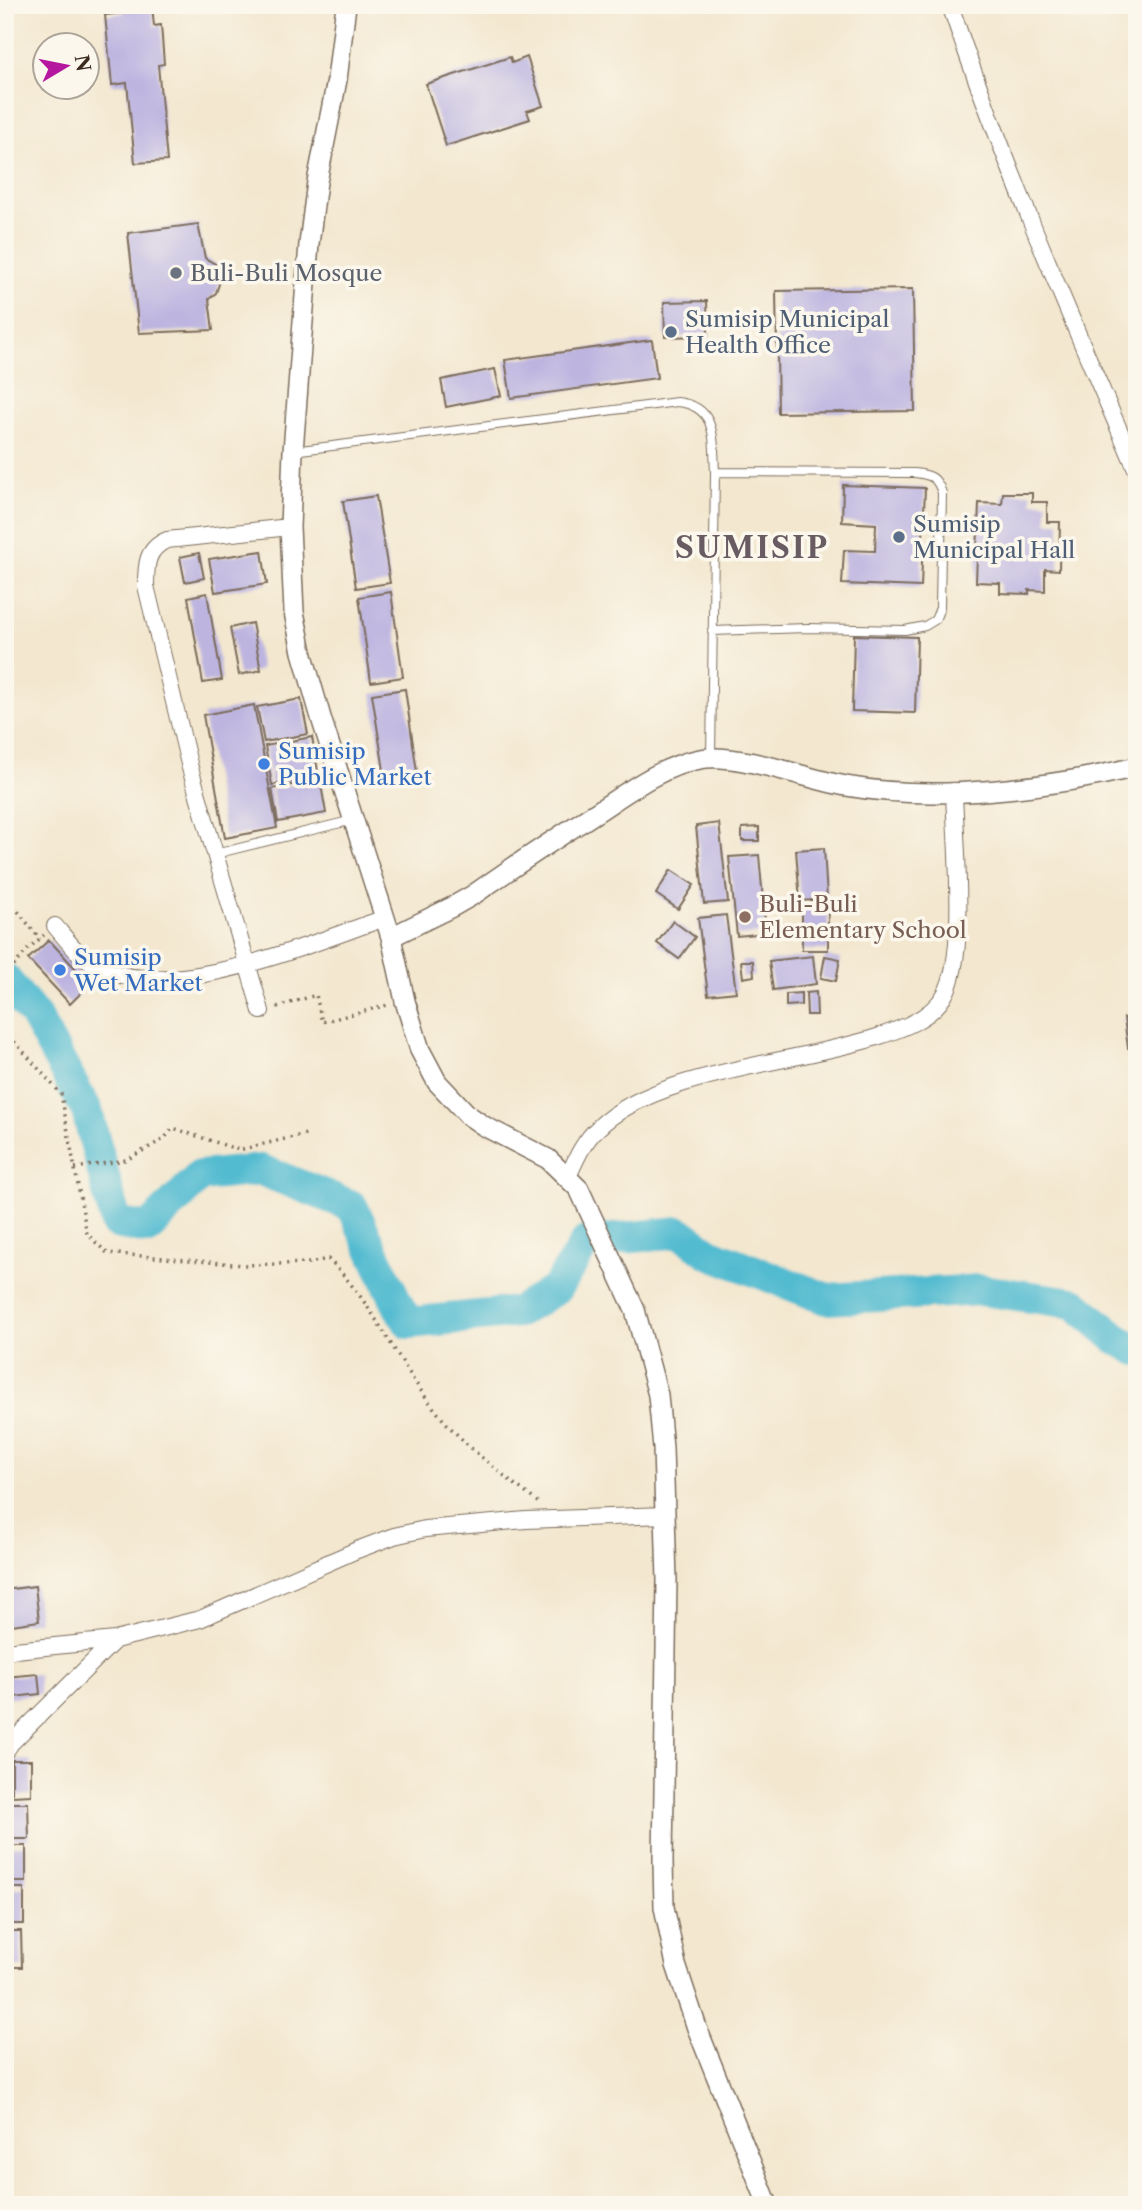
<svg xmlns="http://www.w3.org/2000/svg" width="1142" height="2210" font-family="'Libre Caslon Text',serif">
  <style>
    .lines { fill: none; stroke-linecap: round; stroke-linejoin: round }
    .river { stroke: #52bbd0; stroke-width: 32 }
    .building { fill: #bdb5e0 }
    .service-casing { stroke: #7b6c5c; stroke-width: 10 }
    .minor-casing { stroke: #7b6c5c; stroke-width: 18 }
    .tertiary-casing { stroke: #7b6c5c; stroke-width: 22 }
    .path { stroke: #7b6c5c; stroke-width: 3.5; stroke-dasharray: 2 5; stroke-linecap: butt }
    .service { stroke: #fff; stroke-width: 8 }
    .minor { stroke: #fff; stroke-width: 16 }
    .tertiary { stroke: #fff; stroke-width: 19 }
    .worship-dot { fill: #6b7280; stroke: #fbf7ec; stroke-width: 2.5 }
    .service-dot { fill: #5c6f8a; stroke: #fbf7ec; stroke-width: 2.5 }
    .shop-dot { fill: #3f7fe0; stroke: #fbf7ec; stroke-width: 2.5 }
    .education-dot { fill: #8d6e63; stroke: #fbf7ec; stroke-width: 2.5 }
    .labels { text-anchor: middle; stroke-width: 7; stroke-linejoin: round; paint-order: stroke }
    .worship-label { font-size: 23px; fill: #5b616d; stroke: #fbf7ec; text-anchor: start }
    .service-label { font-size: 23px; fill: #4e5e75; stroke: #fbf7ec; text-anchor: start }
    .shop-label { font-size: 23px; fill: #366cbe; stroke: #fbf7ec; text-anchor: start }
    .education-label { font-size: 23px; fill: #785e54; stroke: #fbf7ec; text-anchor: start }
    .district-label { font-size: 30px; font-weight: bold; letter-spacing: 2px; fill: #685b62; stroke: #fbf7ec }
  </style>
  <rect width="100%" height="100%" fill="#fbf7ec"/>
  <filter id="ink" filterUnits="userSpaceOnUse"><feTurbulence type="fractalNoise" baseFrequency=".0143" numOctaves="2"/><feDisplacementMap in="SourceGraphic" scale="14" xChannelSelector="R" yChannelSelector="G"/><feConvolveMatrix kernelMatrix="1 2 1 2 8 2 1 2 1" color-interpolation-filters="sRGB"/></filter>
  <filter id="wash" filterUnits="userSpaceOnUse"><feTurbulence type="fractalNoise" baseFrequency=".00686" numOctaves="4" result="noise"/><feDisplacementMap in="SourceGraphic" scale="28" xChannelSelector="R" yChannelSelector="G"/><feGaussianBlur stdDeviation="1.57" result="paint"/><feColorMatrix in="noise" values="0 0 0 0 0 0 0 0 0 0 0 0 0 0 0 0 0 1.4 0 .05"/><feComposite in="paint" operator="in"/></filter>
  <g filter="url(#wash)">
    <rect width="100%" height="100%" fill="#f3e7cf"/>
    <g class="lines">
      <path class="river" d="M5 979 35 1016 87 1111 116 1223 148 1229 200 1176 261 1170 352 1206 399 1307 409 1323 518 1312 556 1289 586 1242 680 1232 709 1253 827 1299 981 1290 1074 1303 1117 1339 1137 1350"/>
    </g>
    <g id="blocks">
      <path class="building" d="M124 5H152L154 26 161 25 164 64 158 65 167 161 135 163 127 83 112 85 105 15 124 13Z
        M510 57 512 63 527 57 543 106 527 111 530 119 446 146 426 84Z
        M198 224 205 258 217 265 220 281 216 293 209 299 213 330 139 333 128 233Z
        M913 289 915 411 778 413 776 291Z
        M707 301 708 336 665 337 664 302Z
        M652 340 657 378 511 398 505 360Z
        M495 369 501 396 446 407 441 380Z
        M843 485 925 488 921 587 842 584 844 550 875 551 876 524 842 522Z
        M1003 493H1032V502H1047V522H1060L1059 570 1045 569V591L1029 590V594L1000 593V583L976 582 979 503 1002 504Z
        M376 496 390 583 356 588 343 501Z
        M262 551 267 584 215 592 209 559Z
        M199 553 204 578 185 582 180 557Z
        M391 592 403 677 371 682 359 597Z
        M207 593 222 680 203 683 188 597Z
        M252 623 261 670 239 675 230 628Z
        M854 635 917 637 915 713 852 711Z
        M405 689 417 772 385 777 372 694Z
        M301 699 308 734 264 742 257 707Z
        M254 705 277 828 225 838 203 715Z
        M312 737 319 777 272 785 265 746Z
        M320 779 326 813 278 822 272 789Z
        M719 823 728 902 704 904 696 826Z
        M759 827V841H742V828Z
        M824 848 827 899 800 901 796 850Z
        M759 855 766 933 737 936 729 857Z
        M671 870 694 885 678 909 656 894Z
        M802 908H828V950H802Z
        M726 915 736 992 708 995 698 918Z
        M673 921 695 937 679 959 657 943Z
        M49 940 90 984 70 1004 28 959Z
        M813 956 816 984 773 990 769 961Z
        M825 956 840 959 836 981 821 978Z
        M741 961H753L754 976 743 978Z
        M816 992 817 1015H807L806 993Z
        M801 993V1005L786 1006V994Z
        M1137 1017V1047L1128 1048 1124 1018Z
        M35 1586 39 1621 5 1626V1590Z
        M38 1674 40 1694 5 1698V1677Z
        M12 1760H31V1795L12 1796Z
        M9 1803H28L29 1839H9Z
        M6 1846H26V1882H7Z
        M5 1888H24V1924H5Z
        M5 1931H21L22 1967H5Z"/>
    </g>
  </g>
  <g filter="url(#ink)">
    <use href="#blocks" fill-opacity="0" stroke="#7b6c5c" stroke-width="2"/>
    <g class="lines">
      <defs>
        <path id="service" d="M293 451 677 402C718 406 713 440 715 472L711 757
          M712 631 807 628 905 630 925 626 935 620 940 608 942 493C937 477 931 475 915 473L715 472
          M215 854 353 820"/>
        <path id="minor" d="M950 5C1004 164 1070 317 1137 471
          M55 926C67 940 79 957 97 966 170 1005 311 943 385 918
          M261 1011 190 768 146 586C146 565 146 549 167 540L290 527
          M568 1177C576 1159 583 1142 598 1128 656 1071 798 1063 877 1037 901 1029 930 1019 944 996 968 957 955 840 954 791
          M5 1651 115 1640 200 1619 357 1550 394 1536 425 1529 526 1520 666 1515
          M5 1752 11 1743 115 1640"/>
        <path id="tertiary" d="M346 5 337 80 317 182 309 244 293 451 290 527 294 612 302 652 322 721 391 937 405 1001 420 1050 437 1082 468 1115 484 1126 548 1159 579 1189 635 1310 658 1395 663 1448 667 1580 663 1861 664 1907 676 1965 697 2028 768 2205
          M391 937 452 907 473 895C514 866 555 839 597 812 629 791 662 766 700 759 737 752 807 779 846 786 936 802 1048 788 1137 767"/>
      </defs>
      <use href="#service" class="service-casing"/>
      <use href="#minor" class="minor-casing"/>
      <use href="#tertiary" class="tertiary-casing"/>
      <path class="path" d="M5 907 17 910 40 939
        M5 977 27 950 44 935
        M277 1007 316 995 322 1022 388 1005
        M5 1031 61 1094 87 1234 107 1253 244 1265 309 1263 328 1259C371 1300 395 1357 430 1403 460 1444 501 1473 540 1504
        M75 1168 126 1160 164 1139 173 1128 239 1150 310 1133"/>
      <use href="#service" class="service"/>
      <use href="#minor" class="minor"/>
      <use href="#tertiary" class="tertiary"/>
    </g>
  </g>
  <circle class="worship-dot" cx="176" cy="273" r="7"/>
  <g class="service-dot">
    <circle cx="671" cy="332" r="7"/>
    <circle cx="899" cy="537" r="7"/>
  </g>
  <g class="shop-dot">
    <circle cx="264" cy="764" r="7"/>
    <circle cx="60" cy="970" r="7"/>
  </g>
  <circle class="education-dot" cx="745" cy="917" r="7"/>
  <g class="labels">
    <g class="worship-label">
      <text x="190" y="281">Buli-Buli Mosque</text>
    </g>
    <g class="service-label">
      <text x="685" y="327">Sumisip Municipal<tspan x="685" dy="26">Health Office</tspan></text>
      <text x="913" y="532">Sumisip<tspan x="913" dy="26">Municipal Hall</tspan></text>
    </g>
    <g class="shop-label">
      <text x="278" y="759">Sumisip<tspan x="278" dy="26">Public Market</tspan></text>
      <text x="74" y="965">Sumisip<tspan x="74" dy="26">Wet Market</tspan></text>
    </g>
    <g class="education-label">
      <text x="759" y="912">Buli-Buli<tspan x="759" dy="26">Elementary School</tspan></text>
    </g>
    <g class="district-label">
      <text x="752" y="558">SUMISIP</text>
    </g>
  </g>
  <rect width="1142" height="2210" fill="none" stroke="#fbf7ec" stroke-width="28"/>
  <g transform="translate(66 66) rotate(80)"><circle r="33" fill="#fbf7ec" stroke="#aea59a" stroke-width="2"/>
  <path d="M0-5L12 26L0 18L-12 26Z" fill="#b5179e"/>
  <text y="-10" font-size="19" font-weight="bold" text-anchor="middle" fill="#3b2a1e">N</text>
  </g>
</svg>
